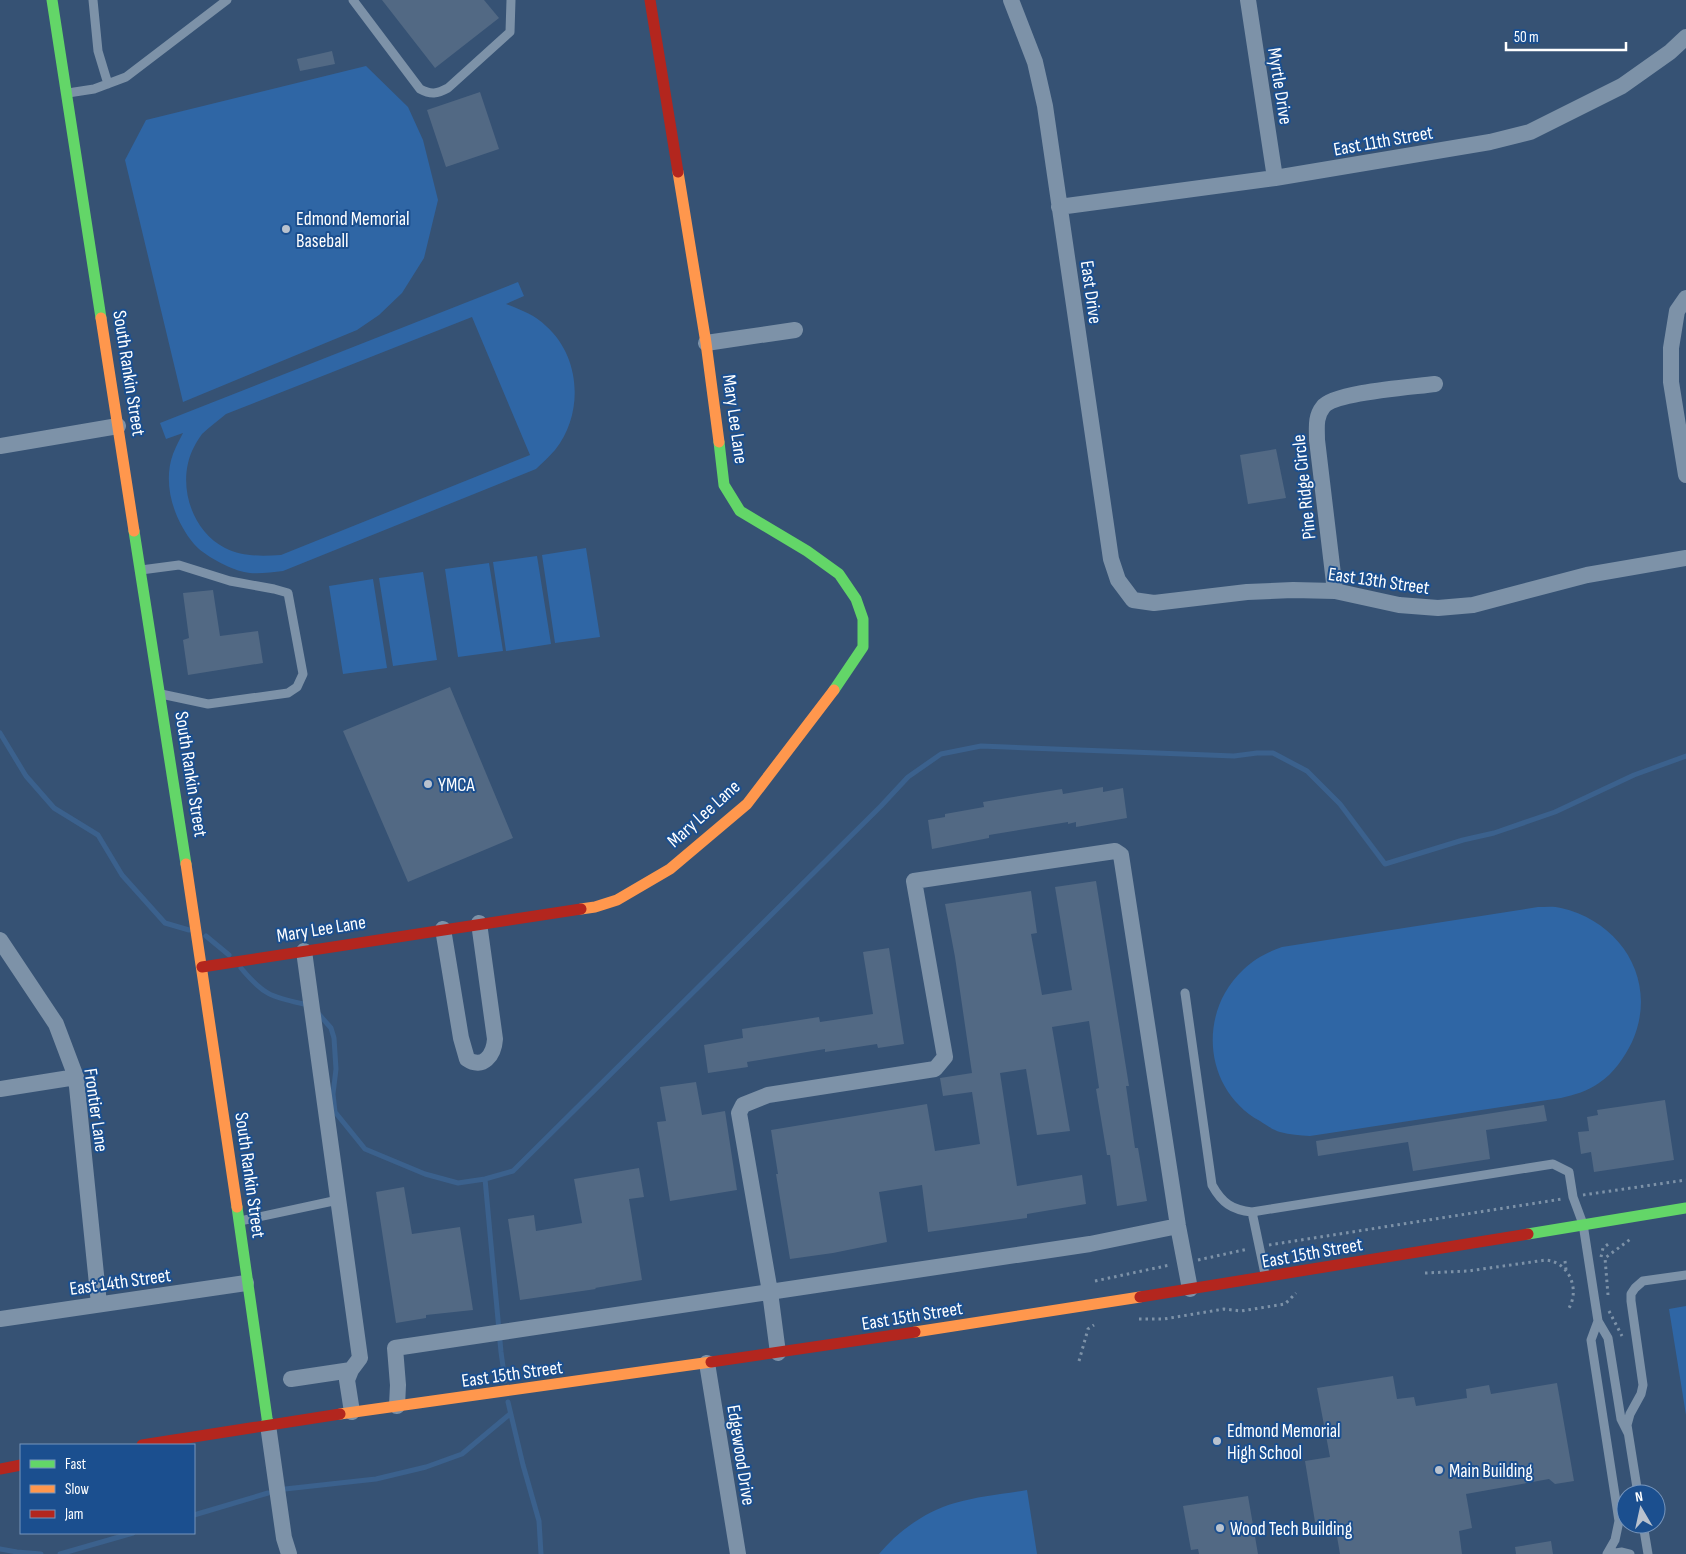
<svg xmlns="http://www.w3.org/2000/svg" width="1686" height="1554" font-family="'Sofia Sans Condensed',sans-serif">
  <style>
    .green { fill: #2f66a5; fill-rule: evenodd }
    .lines { fill: none; stroke-linecap: round; stroke-linejoin: round }
    .stream { stroke: #3b618d; stroke-width: 5 }
    .building { fill: #526984 }
    .path { stroke: #7d92a8; stroke-width: 3; stroke-dasharray: 2.5 4; stroke-linecap: butt }
    .lane { stroke: #7d92a8; stroke-width: 9 }
    .street { stroke: #7d92a8; stroke-width: 16 }
    .fast { stroke: #63d668; stroke-width: 11 }
    .slow { stroke: #ff974d; stroke-width: 11 }
    .jam { stroke: #b3261e; stroke-width: 11 }
    .poi-dot { fill: #b9c2ce; stroke: #1b4f8f; stroke-width: 2 }
    .labels { text-anchor: middle; stroke-width: 4; stroke-linejoin: round; paint-order: stroke }
    .street-label { font-size: 19px; fill: #fff; stroke: #1b4f8f }
    .poi-label { font-size: 19px; fill: #fff; stroke: #1b4f8f; text-anchor: start }
  </style>
  <rect width="100%" height="100%" fill="#365274"/>
  <path class="green" d="M366 66 408 107 423 140 438 200 424 258 402 293 379 315 357 330 183 402 125 160 146 120Z
    M518 282 524 296 506 304C521 310 535 315 546 326 581 357 584 414 555 450 549 457 542 463 536 469L283 571C271 572 256 575 244 572 230 569 203 555 194 544 174 520 162 484 173 454 176 446 180 439 183 433L166 439 160 423ZM472 317 530 455 281 555C262 556 243 557 225 548 190 530 176 481 194 447 196 443 199 438 202 434 209 427 218 421 226 414Z
    M586 548 600 637 555 643 542 555Z
    M537 556 551 644 506 651 493 562Z
    M489 563 503 651 458 657 445 569Z
    M423 572 437 660 393 666 379 578Z
    M373 579 387 668 343 674 329 586Z
    M1538 907C1545 907 1554 906 1561 908 1622 922 1659 982 1632 1042 1624 1058 1614 1073 1599 1083 1588 1091 1574 1095 1561 1098L1310 1136C1300 1135 1290 1135 1280 1132 1273 1130 1266 1125 1260 1121 1204 1090 1197 1013 1243 970 1254 959 1268 952 1282 947Z
    M1686 1306V1415L1669 1309Z
    M1027 1490 1037 1554H879C898 1531 926 1511 955 1503 978 1496 1003 1494 1027 1490Z"/>
  <g class="lines">
    <path class="stream" d="M0 733 26 776 54 808 98 835 122 875 165 923 189 930
      M206 936 229 955
      M241 968C265 997 273 997 308 1005
      M316 1011 331 1028 334 1038 336 1069 333 1094 335 1112 365 1149 425 1174 458 1183 485 1179 513 1171 881 806 908 777 941 754 981 746 1234 756 1257 753H1273L1307 771 1340 804 1385 864 1463 840 1494 833 1555 812 1634 775 1686 756
      M485 1179 501 1352 505 1381
      M508 1402 523 1465 539 1521 541 1554
      M285 1489 376 1479 426 1467 462 1454 510 1414
      M194 1515 268 1493
      M0 1549 17 1552 41 1554
      M60 1554 133 1533"/>
  </g>
  <path class="building" d="M382 0H484L499 18 435 68Z
    M332 51 335 64 300 71 297 59Z
    M480 92 499 149 446 167 427 110Z
    M1276 449 1286 498 1248 504 1240 455Z
    M213 590 220 636 258 631 263 663 188 675 183 640 189 638 183 593Z
    M450 687 513 838 408 882 343 731Z
    M1103 787V792L1123 788 1127 818 1076 827V822L1068 824V822L989 835V838L932 849 928 820 945 817V814L984 807 983 802 1062 789 1063 794Z
    M1096 881 1129 1086H1126L1135 1148H1138L1147 1201 1117 1206 1110 1155H1107L1096 1089 1099 1088 1089 1021 1052 1027 1070 1131 1037 1135 1026 1069 1000 1073 1017 1186 1082 1175 1086 1204 1027 1214V1218L928 1232 922 1185 879 1192 887 1242 833 1253 790 1259 776 1174H778L771 1130 927 1104 935 1151 980 1144 972 1092 943 1096 940 1078 972 1073 955 957 945 904 1031 891 1037 933 1031 934 1042 995 1072 990 1055 887Z
    M889 948 904 1044 878 1048 877 1044 825 1052V1049L747 1062 748 1067 708 1073 704 1045 743 1038 742 1029 819 1017 820 1022 873 1014 863 952Z
    M696 1082 702 1115 725 1111 737 1190 670 1201 657 1122 666 1121 660 1087Z
    M1665 1100 1674 1160 1594 1172 1591 1152 1581 1154 1578 1132 1589 1131 1587 1117 1598 1115 1597 1110Z
    M1544 1105 1547 1121 1486 1130 1490 1159 1413 1171 1408 1142 1318 1156 1316 1141Z
    M639 1168 644 1197 629 1199 642 1280 595 1288 596 1289 520 1300 508 1219 534 1215 536 1231 582 1223 574 1179Z
    M404 1187 412 1234 460 1227 473 1310 426 1315V1318L396 1323 376 1192Z
    M1393 1376 1397 1399 1414 1397 1416 1406 1467 1398 1466 1389 1489 1385 1491 1394 1557 1383 1574 1481 1555 1484 1549 1479 1466 1494 1472 1528 1459 1531 1462 1554H1340L1334 1519 1315 1522 1305 1461 1330 1457 1317 1388Z
    M1248 1496 1258 1554H1199L1198 1549 1191 1550 1183 1506Z
    M1551 1541 1553 1554H1516L1515 1547Z"/>
  <g class="lines">
    <path class="path" d="M1583 1195 1686 1180
      M1269 1245 1562 1199
      M1601 1257 1603 1248 1611 1242
      M1198 1260 1248 1249
      M1565 1261 1566 1270
      M1425 1273 1468 1271 1546 1260C1569 1262 1580 1289 1569 1308
      M1095 1281 1170 1265
      M1608 1295 1605 1258 1632 1238
      M1609 1311 1622 1336
      M1139 1319H1164L1224 1309 1241 1311 1285 1304 1296 1293
      M1079 1361 1088 1329 1094 1325"/>
    <path class="lane" d="M93 0 98 51 108 84
      M353 0 420 89C431 95 437 94 448 88L510 32 511 0
      M68 93 94 89 126 77 227 0
      M141 570 179 565 230 581 274 589 288 593 303 674 297 687 288 693 208 704 161 694
      M1185 993 1212 1185C1222 1203 1232 1210 1252 1212L1265 1274
      M1252 1212 1553 1164 1569 1172 1573 1197 1583 1224 1598 1321 1608 1338 1621 1419 1628 1433
      M240 1221 338 1200
      M1598 1321 1591 1340 1619 1521 1615 1540 1607 1554
      M1638 1494 1627 1425 1630 1414 1641 1394 1643 1385 1631 1301V1294L1635 1288 1643 1281 1686 1275
      M1643 1524 1648 1554
      M1609 1554 1622 1552 1630 1554"/>
    <path class="street" d="M1011 0 1035 62 1045 106 1111 559 1118 580 1133 600 1154 603 1247 592 1293 590 1335 591 1399 605 1438 608 1473 605 1587 575 1686 558
      M1248 0 1275 178
      M1059 207 1275 178 1490 142 1530 132 1622 86 1670 52 1686 37
      M1686 298 1677 311 1671 348V382L1686 475
      M706 343 795 330
      M0 446 118 426
      M1335 591 1317 440C1317 428 1315 417 1323 407 1334 392 1414 387 1435 384
      M443 929 461 1038 467 1059C483 1070 494 1055 495 1039L479 923
      M0 940 56 1024 76 1077 99 1304
      M304 951 360 1358 351 1370 347 1380 352 1412
      M0 1089 76 1077
      M0 1319 246 1283
      M778 1353 770 1292 739 1113 743 1105 768 1095 935 1069 945 1057 914 881 1115 851 1121 855 1178 1226 1190 1289
      M707 1363 738 1554
      M291 1379 351 1370
      M397 1406 398 1385 395 1348 1090 1244 1178 1226
      M268 1425 284 1538 289 1554"/>
    <path class="fast" d="M52 0 101 318
      M719 442 724 485 740 511 807 551 839 574 856 599 863 619V647L834 690
      M134 531 186 864
      M237 1207 268 1425
      M1528 1234 1686 1208"/>
    <path class="slow" d="M678 172 706 343 719 442
      M101 318 134 531
      M186 864 237 1207
      M581 909 595 907 617 900 670 869 747 804 834 690
      M915 1332 1140 1297
      M340 1414 711 1362"/>
    <path class="jam" d="M650 0 678 172
      M202 967 581 909
      M1140 1297 1528 1234
      M711 1362 915 1332
      M142 1445 340 1414
      M0 1469 21 1465"/>
  </g>
  <g class="poi-dot">
    <circle cx="286" cy="229" r="5"/>
    <circle cx="428" cy="784" r="5"/>
    <circle cx="1217" cy="1441" r="5"/>
    <circle cx="1439" cy="1470" r="5"/>
    <circle cx="1220" cy="1528" r="5"/>
  </g>
  <g class="labels">
    <g class="street-label">
      <text transform="translate(1281 86) rotate(81)" y="7">Myrtle Drive</text>
      <text transform="translate(1383 140) rotate(-10)" y="7">East 11th Street</text>
      <text transform="translate(1092 292) rotate(82)" y="7">East Drive</text>
      <text transform="translate(130 373) rotate(81)" y="7">South Rankin Street</text>
      <text transform="translate(736 419) rotate(82)" y="7">Mary Lee Lane</text>
      <text transform="translate(1303 487) rotate(-96)" y="7">Pine Ridge Circle</text>
      <text transform="translate(1379 580) rotate(8)" y="7">East 13th Street</text>
      <text transform="translate(192 774) rotate(81)" y="7">South Rankin Street</text>
      <text transform="translate(703 813) rotate(-42)" y="7">Mary Lee Lane</text>
      <text transform="translate(321 928) rotate(-9)" y="7">Mary Lee Lane</text>
      <text transform="translate(97 1110) rotate(82)" y="7">Frontier Lane</text>
      <text transform="translate(251 1175) rotate(82)" y="7">South Rankin Street</text>
      <text transform="translate(1312 1252) rotate(-10)" y="7">East 15th Street</text>
      <text transform="translate(120 1281) rotate(-8)" y="7">East 14th Street</text>
      <text transform="translate(912 1315) rotate(-9)" y="7">East 15th Street</text>
      <text transform="translate(512 1373) rotate(-8)" y="7">East 15th Street</text>
      <text transform="translate(742 1455) rotate(81)" y="7">Edgewood Drive</text>
    </g>
    <g class="poi-label">
      <text x="296" y="225">Edmond Memorial<tspan x="296" dy="22">Baseball</tspan></text>
      <text x="438" y="791">YMCA</text>
      <text x="1227" y="1437">Edmond Memorial<tspan x="1227" dy="22">High School</tspan></text>
      <text x="1449" y="1477">Main Building</text>
      <text x="1230" y="1535">Wood Tech Building</text>
    </g>
  </g>
  <rect x="20" y="1444" width="175" height="90" fill="#1b4f8f" stroke="#7695bc"/>
  <rect x="30" y="1460" width="25" height="8" fill="#63d668" stroke="#7695bc"/>
  <text x="65" y="1469" font-size="15" fill="#ffffff">Fast</text>
  <rect x="30" y="1485" width="25" height="8" fill="#ff974d" stroke="#7695bc"/>
  <text x="65" y="1494" font-size="15" fill="#ffffff">Slow</text>
  <rect x="30" y="1510" width="25" height="8" fill="#b3261e" stroke="#7695bc"/>
  <text x="65" y="1519" font-size="15" fill="#ffffff">Jam</text>
  <g transform="translate(1641 1509) rotate(351)"><circle r="24" fill="#1b4f8f" stroke="#7695bc"/>
  <path d="M0-4L9 19L0 12L-9 19Z" fill="#b9c2ce"/>
  <text y="-8" font-size="14" font-weight="bold" text-anchor="middle" fill="#ffffff">N</text>
  </g>
  <path d="M1506 42v8h120v-8" fill="none" stroke="#ffffff" stroke-width="2.5"/>
  <text x="1514" y="42" font-size="15" fill="#ffffff" stroke="#1b4f8f" stroke-width="4" paint-order="stroke">50 m</text>
</svg>
